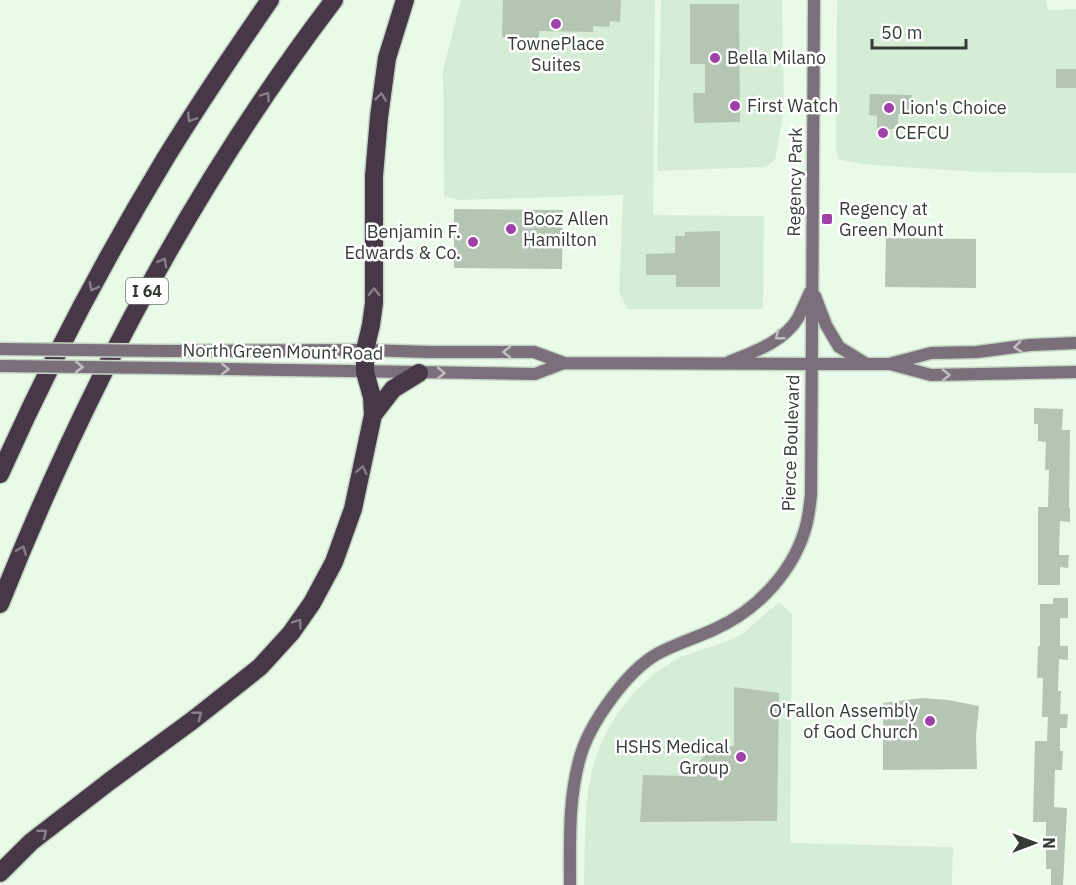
<svg xmlns="http://www.w3.org/2000/svg" width="1076" height="885" font-family="'IBM Plex Sans',sans-serif">
  <style>
    .built { fill: #d6edd5 }
    .building { fill: #b5c5b4 }
    .lines { fill: none; stroke-linecap: round; stroke-linejoin: round }
    .secondary-casing { stroke: #c5d5c4; stroke-width: 15 }
    .highway-casing { stroke: #c5d5c4; stroke-width: 21 }
    .secondary { stroke: #7a6f7a; stroke-width: 12 }
    .highway { stroke: #463847; stroke-width: 18 }
    .secondary-bridge-casing { stroke: #c5d5c4; stroke-width: 15; stroke-linecap: butt }
    .secondary-bridge { stroke: #7a6f7a; stroke-width: 12 }
    .oneway { stroke: #877e87 }
    .oneway2 { stroke: #c3bec3 }
    .poi-dot { fill: #9f41a9; stroke: #fff; stroke-width: 2 }
    .labels { text-anchor: middle; stroke-width: 5; stroke-linejoin: round; paint-order: stroke }
    .shield { fill: #fff; stroke: #727672; stroke-width: 1.5 }
    .shield-label { font-size: 16px; font-weight: bold; fill: #353c35 }
    .poi-label { font-size: 18px; fill: #353c35; stroke: #fff; text-anchor: start }
    .street-label { font-size: 18px; fill: #353c35; stroke: #fff }
  </style>
  <rect width="100%" height="100%" fill="#e9fbe8"/>
  <path class="built" d="M461 0H655L653 215 764 216 763 309H627L619 291 623 195 458 200 444 196 443 70Z
    M661 0H782L784 110 775 160 765 167 657 171Z
    M837 0H1046L1048 10 1076 9V173L980 172 914 168 862 164 840 160 836 152Z
    M779 602 792 614 790 843 953 847 952 885H584L585 832 587 797 593 766 601 743 614 719 634 692 655 673 680 657 722 643 742 634Z"/>
  <path class="building" d="M503 0H621L620 22 610 21 609 27 593 26V32L539 31V45L510 44V37H502Z
    M690 4H739L740 122 694 123 693 93H705V64H690Z
    M1056 69H1076V88H1056Z
    M870 94 912 95V115L898 114V129H877V116L869 115Z
    M454 209 563 210 562 269 454 268Z
    M720 231V287H676V275H646V254L675 253V236H685V232Z
    M886 238 976 239V288L885 287Z
    M1034 408 1063 409 1062 430H1070L1069 508H1070V522L1060 521 1059 555H1069L1068 568 1060 567V585H1038V507H1048L1049 470H1045L1046 442 1038 441V424H1034Z
    M1053 598H1068V618H1060V646H1068V660L1059 659 1058 691H1061L1060 714H1068L1067 728H1060V751H1063L1062 770H1055L1054 807 1067 808 1063 885H1051V869H1046V822H1033L1035 741H1047L1048 717H1042L1043 678H1037L1038 646H1040V604H1053Z
    M734 687 779 693 777 821 640 822 643 775 685 776 713 747 734 746Z
    M922 698 948 700 979 706 976 736 977 769 883 770V703Z"/>
  <g class="lines">
    <defs>
      <path id="secondary" d="M815 296 826 325 839 347 865 363
        M167 351 365 350 429 352H534L564 363 811 364H889L931 353 977 352 1030 345 1076 343
        M729 362C753 352 784 342 798 318 802 310 806 301 810 292
        M890 364 931 375 1076 372
        M167 368 535 374 564 363
        M570 885C570 841 568 796 581 754 591 722 627 671 657 654 675 644 696 638 715 629 758 610 796 569 807 522 809 513 810 504 811 495L814 0"/>
      <path id="highway" d="M373 415 393 389 419 373
        M0 474C48 366 104 260 165 159 198 105 234 52 270 0
        M0 604C85 390 194 184 334 0
        M0 873 31 842 110 781 193 720 260 667 291 633 312 603 334 562 353 509 373 415 372 397 365 372V350L371 325 374 303V176L379 117 387 58 405 0"/>
    </defs>
    <use href="#secondary" class="secondary-casing"/>
    <use href="#highway" class="highway-casing"/>
    <use href="#secondary" class="secondary"/>
    <use href="#highway" class="highway"/>
    <defs>
      <path id="secondary-bridge" d="M0 349 167 351
        M0 366 167 368"/>
    </defs>
    <use href="#secondary-bridge" class="secondary-bridge-casing"/>
    <use href="#secondary-bridge" class="secondary-bridge"/>
  </g>
  <defs><path id="oneway-chevron" d="M-2-3.5L2.5 0L-2 3.5" fill="none" stroke-width="1.6" stroke-linecap="round" stroke-linejoin="round" transform="scale(1.5)"/></defs>
  <g class="oneway">
    <use href="#oneway-chevron" transform="translate(266 96) rotate(-56)"/>
    <use href="#oneway-chevron" transform="translate(381 97) rotate(-83)"/>
    <use href="#oneway-chevron" transform="translate(191 118) rotate(123)"/>
    <use href="#oneway-chevron" transform="translate(163 262) rotate(-61)"/>
    <use href="#oneway-chevron" transform="translate(93 287) rotate(118)"/>
    <use href="#oneway-chevron" transform="translate(374 292) rotate(-90)"/>
    <use href="#oneway-chevron" transform="translate(362 470) rotate(-78)"/>
    <use href="#oneway-chevron" transform="translate(22 550) rotate(-68)"/>
    <use href="#oneway-chevron" transform="translate(298 623) rotate(-54)"/>
    <use href="#oneway-chevron" transform="translate(198 715) rotate(-38)"/>
    <use href="#oneway-chevron" transform="translate(43 833) rotate(-38)"/>
  </g>
  <g class="oneway2">
    <use href="#oneway-chevron" transform="translate(779 336) rotate(142)"/>
    <use href="#oneway-chevron" transform="translate(1018 347) rotate(173)"/>
    <use href="#oneway-chevron" transform="translate(507 352) rotate(180)"/>
    <use href="#oneway-chevron" transform="translate(79 367) rotate(1)"/>
    <use href="#oneway-chevron" transform="translate(225 369) rotate(1)"/>
    <use href="#oneway-chevron" transform="translate(441 373) rotate(1)"/>
    <use href="#oneway-chevron" transform="translate(946 375) rotate(-1)"/>
  </g>
  <g class="poi-dot">
    <circle cx="556" cy="24" r="6"/>
    <circle cx="715" cy="58" r="6"/>
    <circle cx="735" cy="106" r="6"/>
    <circle cx="889" cy="108" r="6"/>
    <circle cx="883" cy="133" r="6"/>
    <rect x="821" y="213" width="12" height="12" rx="3"/>
    <circle cx="511" cy="229" r="6"/>
    <circle cx="473" cy="242" r="6"/>
    <circle cx="930" cy="721" r="6"/>
    <circle cx="741" cy="757" r="6"/>
  </g>
  <g class="labels">
    <rect class="shield" x="126" y="278" width="42" height="26" rx="4.5"/>
    <g class="shield-label">
      <text x="147" y="297">I 64</text>
    </g>
    <g class="poi-label">
      <text x="556" y="50" text-anchor="middle">TownePlace<tspan x="556" dy="21">Suites</tspan></text>
      <text x="727" y="64">Bella Milano</text>
      <text x="747" y="112">First Watch</text>
      <text x="901" y="114">Lion's Choice</text>
      <text x="895" y="139">CEFCU</text>
      <text x="839" y="215">Regency at<tspan x="839" dy="21">Green Mount</tspan></text>
      <text x="523" y="225">Booz Allen<tspan x="523" dy="21">Hamilton</tspan></text>
      <text x="461" y="238" text-anchor="end">Benjamin F.<tspan x="461" dy="21">Edwards &amp; Co.</tspan></text>
      <text x="918" y="717" text-anchor="end">O'Fallon Assembly<tspan x="918" dy="21">of God Church</tspan></text>
      <text x="729" y="753" text-anchor="end">HSHS Medical<tspan x="729" dy="21">Group</tspan></text>
    </g>
    <g class="street-label">
      <text transform="translate(795 182) rotate(-89)" y="6">Regency Park</text>
      <text transform="translate(283 352) rotate(1)" y="6">North Green Mount Road</text>
      <text transform="translate(791 443) rotate(-88)" y="6">Pierce Boulevard</text>
    </g>
  </g>
  <g transform="translate(1034 843) rotate(90)" stroke="#ffffff" stroke-width="4.5" paint-order="stroke">
  <path d="M0-4.5L10 22L0 15L-10 22Z" fill="#353c35"/>
  <text y="-9" font-size="16" font-weight="bold" text-anchor="middle" fill="#353c35">N</text>
  </g>
  <path d="M872 39v9h94v-9" fill="none" stroke="#353c35" stroke-width="3"/>
  <text x="881" y="39" font-size="18" fill="#353c35" stroke="#ffffff" stroke-width="4.5" paint-order="stroke">50 m</text>
</svg>
